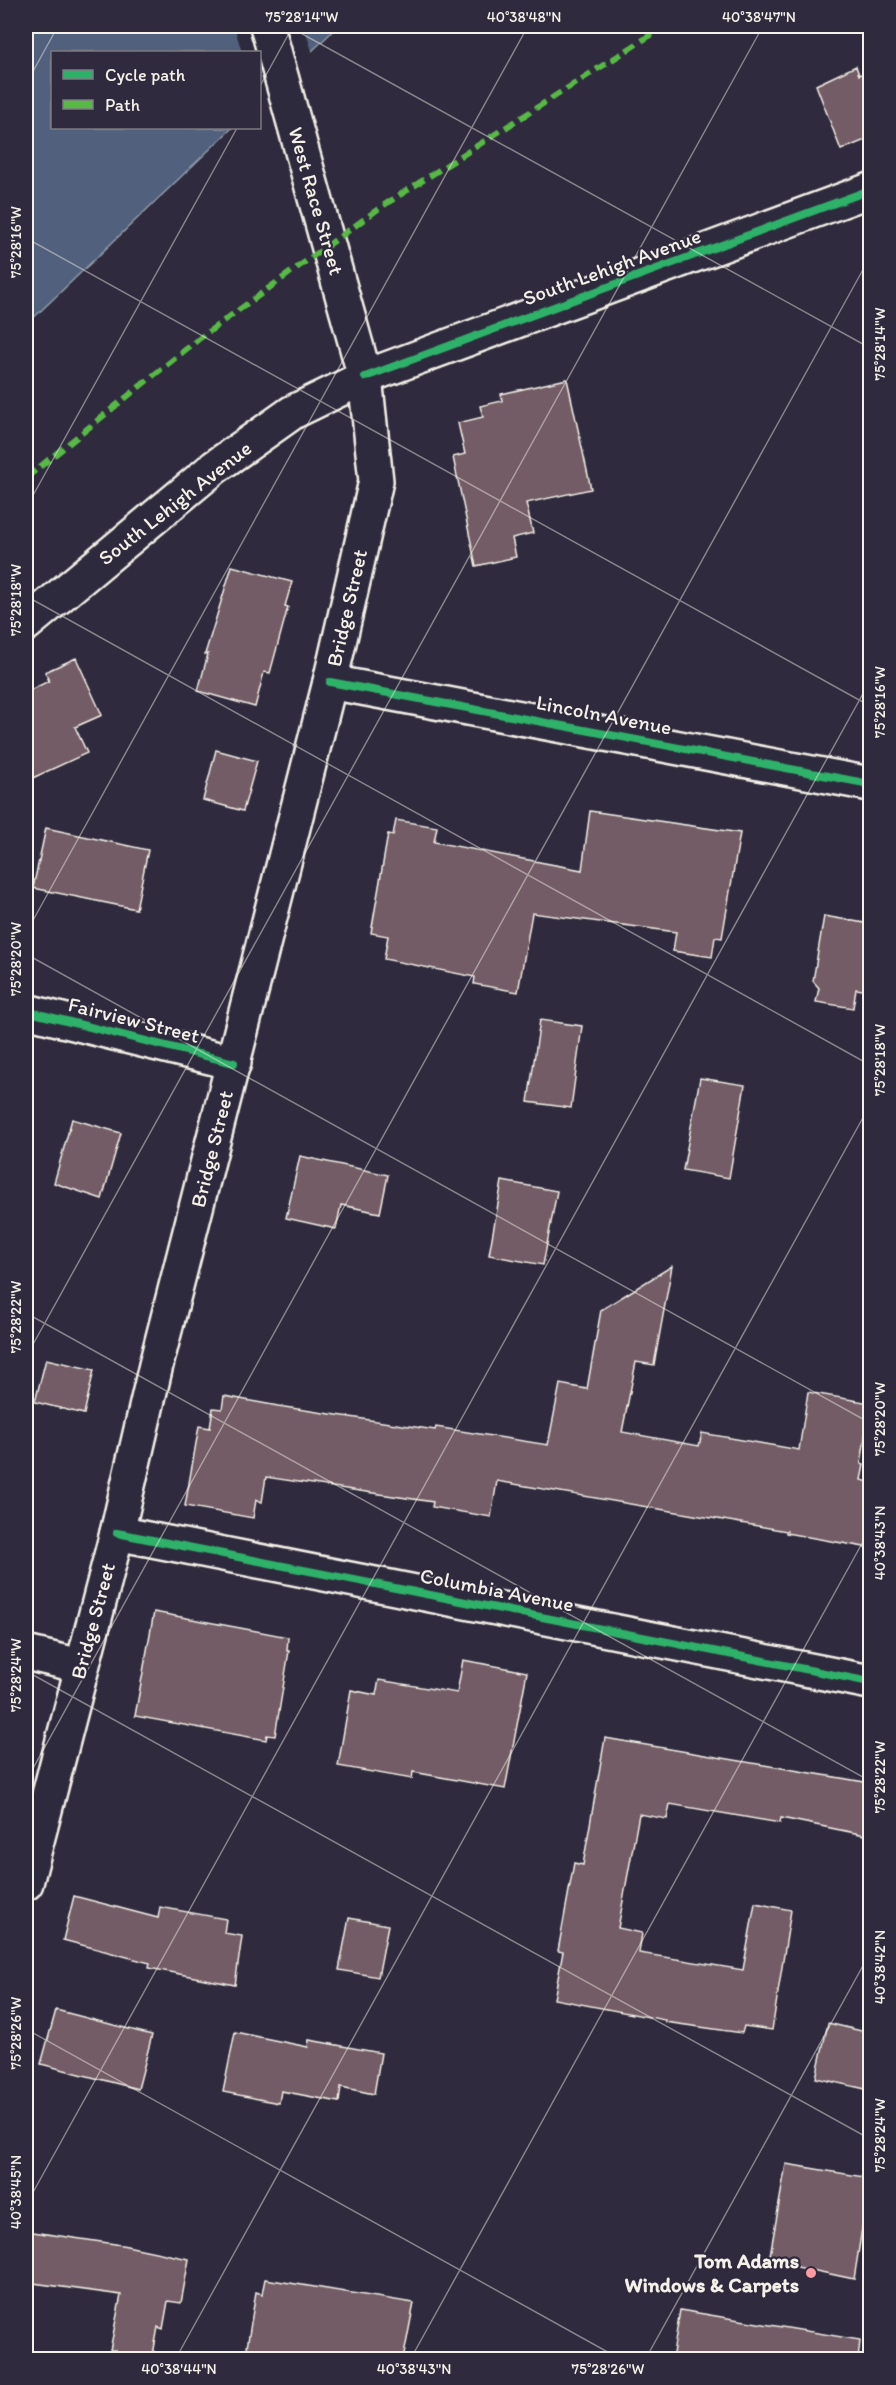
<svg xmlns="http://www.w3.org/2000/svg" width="896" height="2385" font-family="Itim,sans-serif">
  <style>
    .water { fill: #51617b; stroke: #929ba7; stroke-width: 1.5 }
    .pier { fill: #2f2a3d }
    .building { fill: #735b65; stroke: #f4f1e8; stroke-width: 1.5 }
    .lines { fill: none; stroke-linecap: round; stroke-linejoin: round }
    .minor-casing { stroke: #f4f1e8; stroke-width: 38 }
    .secondary-casing { stroke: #f4f1e8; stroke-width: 38 }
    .minor { stroke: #2f2a3d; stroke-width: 33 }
    .secondary { stroke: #2f2a3d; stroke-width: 33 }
    .quiet { stroke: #58b947; stroke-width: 6; stroke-dasharray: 12 6; stroke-linecap: butt }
    .cycleway-casing { stroke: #2f2a3d; stroke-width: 11 }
    .cycleway { stroke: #2db169; stroke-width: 8 }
    .ticks { fill: none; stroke: #f4f1e8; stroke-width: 1.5; stroke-opacity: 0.45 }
    .poi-dot { fill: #ff9aa2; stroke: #2f2a3d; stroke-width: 2 }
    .labels { text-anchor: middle; stroke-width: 4.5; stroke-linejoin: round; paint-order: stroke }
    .street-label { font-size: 21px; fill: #f4f1e8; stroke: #2f2a3d }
    .poi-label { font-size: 21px; font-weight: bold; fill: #f4f1e8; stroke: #2f2a3d; text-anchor: end }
    .neatline { fill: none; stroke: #f4f1e8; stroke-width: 2 }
    .ticks-label { font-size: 15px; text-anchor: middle; fill: #f4f1e8 }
  </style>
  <rect width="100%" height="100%" fill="#2f2a3d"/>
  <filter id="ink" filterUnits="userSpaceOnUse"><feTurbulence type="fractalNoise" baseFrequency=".0167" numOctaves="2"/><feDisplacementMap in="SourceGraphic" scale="12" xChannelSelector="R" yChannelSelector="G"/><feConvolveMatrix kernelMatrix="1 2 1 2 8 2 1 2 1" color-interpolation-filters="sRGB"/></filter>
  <g filter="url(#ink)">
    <path class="water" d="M26 26H338L260 101V52H52V128H232L26 325Z"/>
    <path class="pier" d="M234 26H304L313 54 260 104V52H242Z"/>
    <path class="building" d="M856 66 859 75 870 71V138L841 150 816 85Z
      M567 379 591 489 526 503 533 533 512 538 516 557 476 566 453 457 465 454 458 423 483 417 480 406 502 401 501 394Z
      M232 566 292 582 285 606 288 607 270 673 264 672 255 707 198 691 208 654H205Z
      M76 658 102 715 75 727 87 753 26 781V692L49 681 45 672Z
      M216 750 257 761 243 811 203 800Z
      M590 811 740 833 722 938 715 937 712 957 673 951 676 932 532 913 518 992 474 984 475 977 384 959 388 936 371 933 388 834 393 835 396 820 437 827 434 842 582 870Z
      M46 828 148 850 136 909 33 888Z
      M824 916 870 924V991L856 989 853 1008 816 1002 819 988 813 981Z
      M540 1020 582 1026 571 1108 528 1102Z
      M700 1078 745 1085 729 1178 683 1170Z
      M72 1119 121 1133 102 1199 54 1183Z
      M300 1156 388 1175 380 1213 341 1205 336 1229 286 1218Z
      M502 1181 557 1191 543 1265 489 1255Z
      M672 1266 654 1365 636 1362 622 1432 699 1446 702 1433 799 1450 808 1392 870 1403 861 1464 864 1465 861 1480 870 1482V1548L786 1533 787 1531 497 1481 491 1517 432 1507 433 1502 266 1477 262 1502 256 1500 253 1518 185 1506 199 1426 210 1428 213 1408 222 1409 224 1396 278 1406 435 1430 436 1427 548 1445 560 1384 587 1389 601 1310Z
      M46 1359 94 1370 84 1414 35 1402Z
      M154 1612 288 1637 287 1651H289L275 1736 267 1735 266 1740 135 1716Z
      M463 1660 527 1672 505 1789 413 1772 412 1779 338 1766 351 1690 376 1695 379 1680 457 1693Z
      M605 1738 870 1783V1836L781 1818 780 1823 670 1804 667 1819 639 1814 618 1928 642 1933 639 1953 743 1970 755 1903 791 1910 772 2030 744 2026 742 2033 665 2022V2020L554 1999 563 1952 558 1951 574 1863 583 1865Z
      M74 1896 158 1918 160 1907 226 1919 224 1933 242 1936 235 1985 149 1968 150 1963 63 1940Z
      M349 1918 388 1925 378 1977 339 1970Z
      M56 2010 152 2035 138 2089 41 2064Z
      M828 2023 870 2033V2090L816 2078Z
      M235 2032 308 2047 309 2040 381 2053 374 2094 341 2087 339 2102 281 2091 279 2103 223 2092Z
      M786 2164 870 2178 854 2279 769 2261Z
      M26 2231 122 2245 189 2259 181 2303 168 2301 163 2329 158 2327 152 2360H114L115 2350H110L121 2295 26 2282Z
      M265 2279 414 2303 403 2360H245L256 2292 262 2294Z
      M680 2310 860 2340 858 2360H672Z"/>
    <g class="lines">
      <defs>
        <path id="minor" d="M365 377 870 190
          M330 682 870 784
          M26 1011 234 1063
          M117 1533 870 1682
          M26 1653 81 1666"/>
        <path id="secondary" d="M26 624 215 467 293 412 365 377
          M26 1883 117 1533 156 1365 330 682 376 481 365 377 267 26"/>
      </defs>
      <use href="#minor" class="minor-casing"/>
      <use href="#secondary" class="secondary-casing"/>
      <use href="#minor" class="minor"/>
      <use href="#secondary" class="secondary"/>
      <path class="quiet" d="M26 478 200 338 381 207 665 26"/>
      <defs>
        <path id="cycleway" d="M365 377 870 190
          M330 682 870 784
          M26 1011 234 1063
          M117 1533 870 1682"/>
      </defs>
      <use href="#cycleway" class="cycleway-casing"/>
      <use href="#cycleway" class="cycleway"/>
    </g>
  </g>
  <path class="ticks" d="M288 26 870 348M26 84 58 26M260 86 293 26M26 238 870 706M26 508 237 128M26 596 870 1065M26 933 528 26M26 954 870 1423M26 1313 870 1781M26 1357 763 26M26 1671 870 2139M26 1781 870 257M26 2029 622 2360M26 2205 870 681M175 2360 870 1105M410 2360 870 1529M645 2360 870 1953"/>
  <circle class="poi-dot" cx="811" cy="2273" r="6"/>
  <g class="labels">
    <g class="street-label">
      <text transform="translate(316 201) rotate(74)" y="7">West Race Street</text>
      <text transform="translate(612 267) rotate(-20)" y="7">South Lehigh Avenue</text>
      <text transform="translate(175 503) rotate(-38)" y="7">South Lehigh Avenue</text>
      <text transform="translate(347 608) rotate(-77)" y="7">Bridge Street</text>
      <text transform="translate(604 715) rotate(11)" y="7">Lincoln Avenue</text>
      <text transform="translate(134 1020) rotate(14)" y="7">Fairview Street</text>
      <text transform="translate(212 1149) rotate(-76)" y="7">Bridge Street</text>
      <text transform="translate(497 1590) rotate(11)" y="7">Columbia Avenue</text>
      <text transform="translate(93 1621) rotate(-75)" y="7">Bridge Street</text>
    </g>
    <g class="poi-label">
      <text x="799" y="2268">Tom Adams<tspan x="799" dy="24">Windows &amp; Carpets</tspan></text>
    </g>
  </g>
  <rect width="896" height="2385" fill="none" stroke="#2f2a3d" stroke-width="66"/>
  <rect x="51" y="51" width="210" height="78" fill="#2f2a3d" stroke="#7e7a81" stroke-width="1.5"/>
  <rect x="63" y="70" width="30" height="9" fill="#2db169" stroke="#7e7a81" stroke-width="1.5"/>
  <text x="105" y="81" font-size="18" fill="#f4f1e8">Cycle path</text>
  <rect x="63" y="100" width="30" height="9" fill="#58b947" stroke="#7e7a81" stroke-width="1.5"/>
  <text x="105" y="111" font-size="18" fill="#f4f1e8">Path</text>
  <rect x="33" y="33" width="830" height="2319" class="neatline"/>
  <g class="ticks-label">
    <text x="302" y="22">75°28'14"W</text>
    <text x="524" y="22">40°38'48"N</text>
    <text x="759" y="22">40°38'47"N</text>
    <text transform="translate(16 242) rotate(-90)" y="5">75°28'16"W</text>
    <text transform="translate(880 344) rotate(-90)" y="5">75°28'14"W</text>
    <text transform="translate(16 600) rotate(-90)" y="5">75°28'18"W</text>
    <text transform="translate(880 702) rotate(-90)" y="5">75°28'16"W</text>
    <text transform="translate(16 959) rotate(-90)" y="5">75°28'20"W</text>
    <text transform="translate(880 1060) rotate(-90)" y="5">75°28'18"W</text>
    <text transform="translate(16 1317) rotate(-90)" y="5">75°28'22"W</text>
    <text transform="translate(880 1419) rotate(-90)" y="5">75°28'20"W</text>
    <text transform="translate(880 1543) rotate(-90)" y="5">40°38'43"N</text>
    <text transform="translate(16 1675) rotate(-90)" y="5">75°28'24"W</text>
    <text transform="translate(880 1777) rotate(-90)" y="5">75°28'22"W</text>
    <text transform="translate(880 1967) rotate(-90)" y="5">40°38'42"N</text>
    <text transform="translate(16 2033) rotate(-90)" y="5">75°28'26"W</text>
    <text transform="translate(880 2135) rotate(-90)" y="5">75°28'24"W</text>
    <text transform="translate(16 2192) rotate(-90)" y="5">40°38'45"N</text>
    <text x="179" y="2374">40°38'44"N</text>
    <text x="414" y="2374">40°38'43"N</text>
    <text x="608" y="2374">75°28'26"W</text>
  </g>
</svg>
